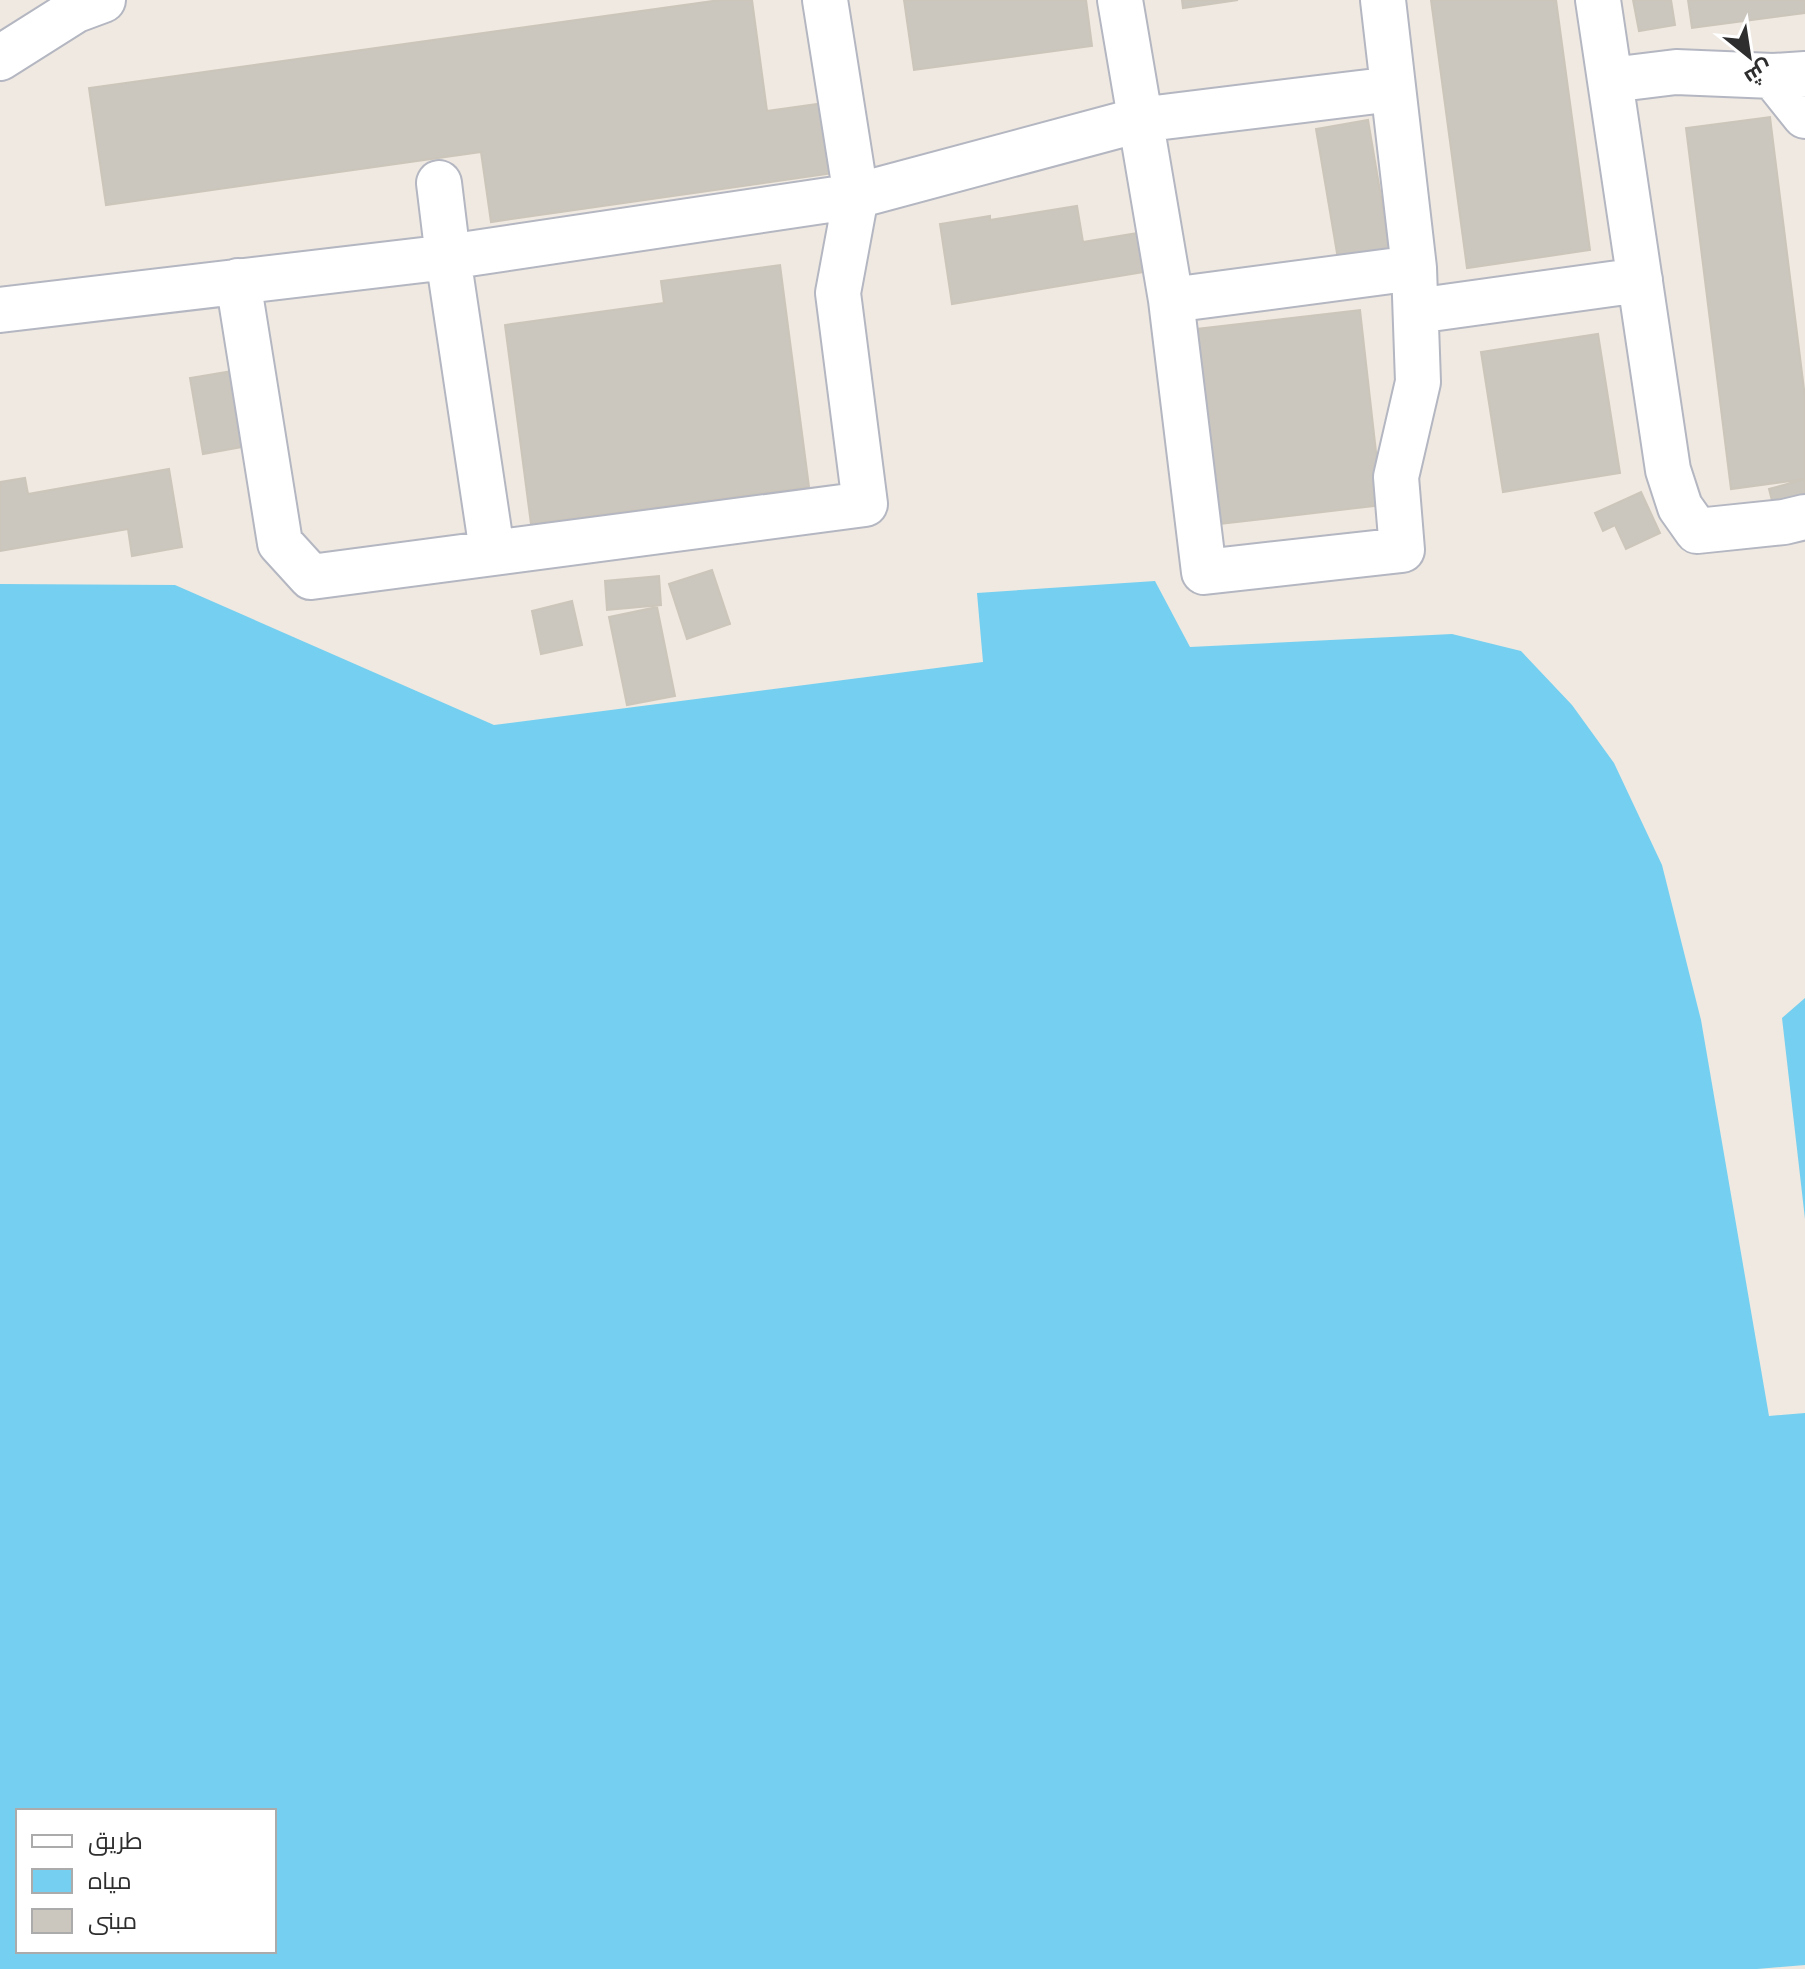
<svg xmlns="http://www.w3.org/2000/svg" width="1805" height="1969" font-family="Lato,Cairo,sans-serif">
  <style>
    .water { fill: #75cff0; fill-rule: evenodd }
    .building { fill: #cbc7bf; stroke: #cbc5ba; stroke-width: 2 }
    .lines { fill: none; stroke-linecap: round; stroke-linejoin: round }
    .minor-casing { stroke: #b4b7c1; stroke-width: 48 }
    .minor { stroke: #fff; stroke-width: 44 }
  </style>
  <rect width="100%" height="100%" fill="#efe9e1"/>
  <path class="water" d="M1155 581 1190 647 1452 634 1521 651 1572 705 1614 763 1662 865 1701 1020 1769 1416 1805 1413V1965L1757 1969H0V584L175 585 494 725 983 662 977 593ZM274 1811V1951H18V1811Z
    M1805 998V1219L1782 1018Z"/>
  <path class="building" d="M720 0H752L767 111 825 103 834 173 491 222 481 152 106 205 89 88Z
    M904 0H1086L1092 46 914 70Z
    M1182 0H1238L1183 8Z
    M1431 0H1556L1590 250 1467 268Z
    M1633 0H1671L1675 25 1639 31Z
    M1688 0H1805V13L1692 28Z
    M1770 117 1805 397V479L1731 489 1686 128Z
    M1368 120 1390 250 1338 259 1316 129Z
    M1077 206 1083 242 1138 233 1144 272 952 304 940 224 990 216V220Z
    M780 265 809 487 531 524 505 325 664 303 661 281Z
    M1360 310 1382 505 1220 524 1197 329Z
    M1598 334 1620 473 1503 492 1481 352Z
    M256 367 269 442 203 454 190 378Z
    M169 469 182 547 132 556 128 529 0 551V482L25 478 28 494Z
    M1805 479V512L1777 520 1769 489Z
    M1641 492 1660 533 1626 549 1615 525 1603 531 1595 513Z
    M712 570 730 624 687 639 669 584Z
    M659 576 661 605 607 610 605 581Z
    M572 601 582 645 541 654 532 611Z
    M657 607 675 696 627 705 609 617Z"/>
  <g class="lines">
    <defs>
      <path id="minor" d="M1120 0 1171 300 1204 572 1402 550 1396 477 1418 382 1414 268 1383 0
        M1598 0 1668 470 1680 507 1697 531 1784 522 1805 517
        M0 58 76 10 103 0
        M1773 76 1805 116
        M1611 80 1676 72 1773 76 1805 74
        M439 183 448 257 492 551
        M238 281 280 543 311 577 865 504 838 293 856 196 825 0
        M1171 300 1414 268
        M0 310 448 257 856 196 1139 120 1393 89
        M1416 311 1640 280"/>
    </defs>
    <use href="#minor" class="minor-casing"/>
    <use href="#minor" class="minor"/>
  </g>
  <rect x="16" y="1809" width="260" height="144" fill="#ffffff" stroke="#ababab" stroke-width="2"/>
  <rect x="32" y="1835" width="40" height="12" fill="#ffffff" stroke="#ababab" stroke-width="2"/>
  <text x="88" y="1849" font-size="24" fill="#2e2e2e">طريق</text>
  <rect x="32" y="1869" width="40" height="24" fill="#75cff0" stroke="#ababab" stroke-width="2"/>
  <text x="88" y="1889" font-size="24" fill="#2e2e2e">مياه</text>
  <rect x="32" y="1909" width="40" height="24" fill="#cbc7bf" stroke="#ababab" stroke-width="2"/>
  <text x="88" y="1929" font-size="24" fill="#2e2e2e">مبنى</text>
  <g transform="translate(1749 56) rotate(150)" stroke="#ffffff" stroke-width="6" paint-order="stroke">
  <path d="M0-6L14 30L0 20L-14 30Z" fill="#2e2e2e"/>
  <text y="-12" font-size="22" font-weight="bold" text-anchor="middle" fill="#2e2e2e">ش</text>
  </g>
</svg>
